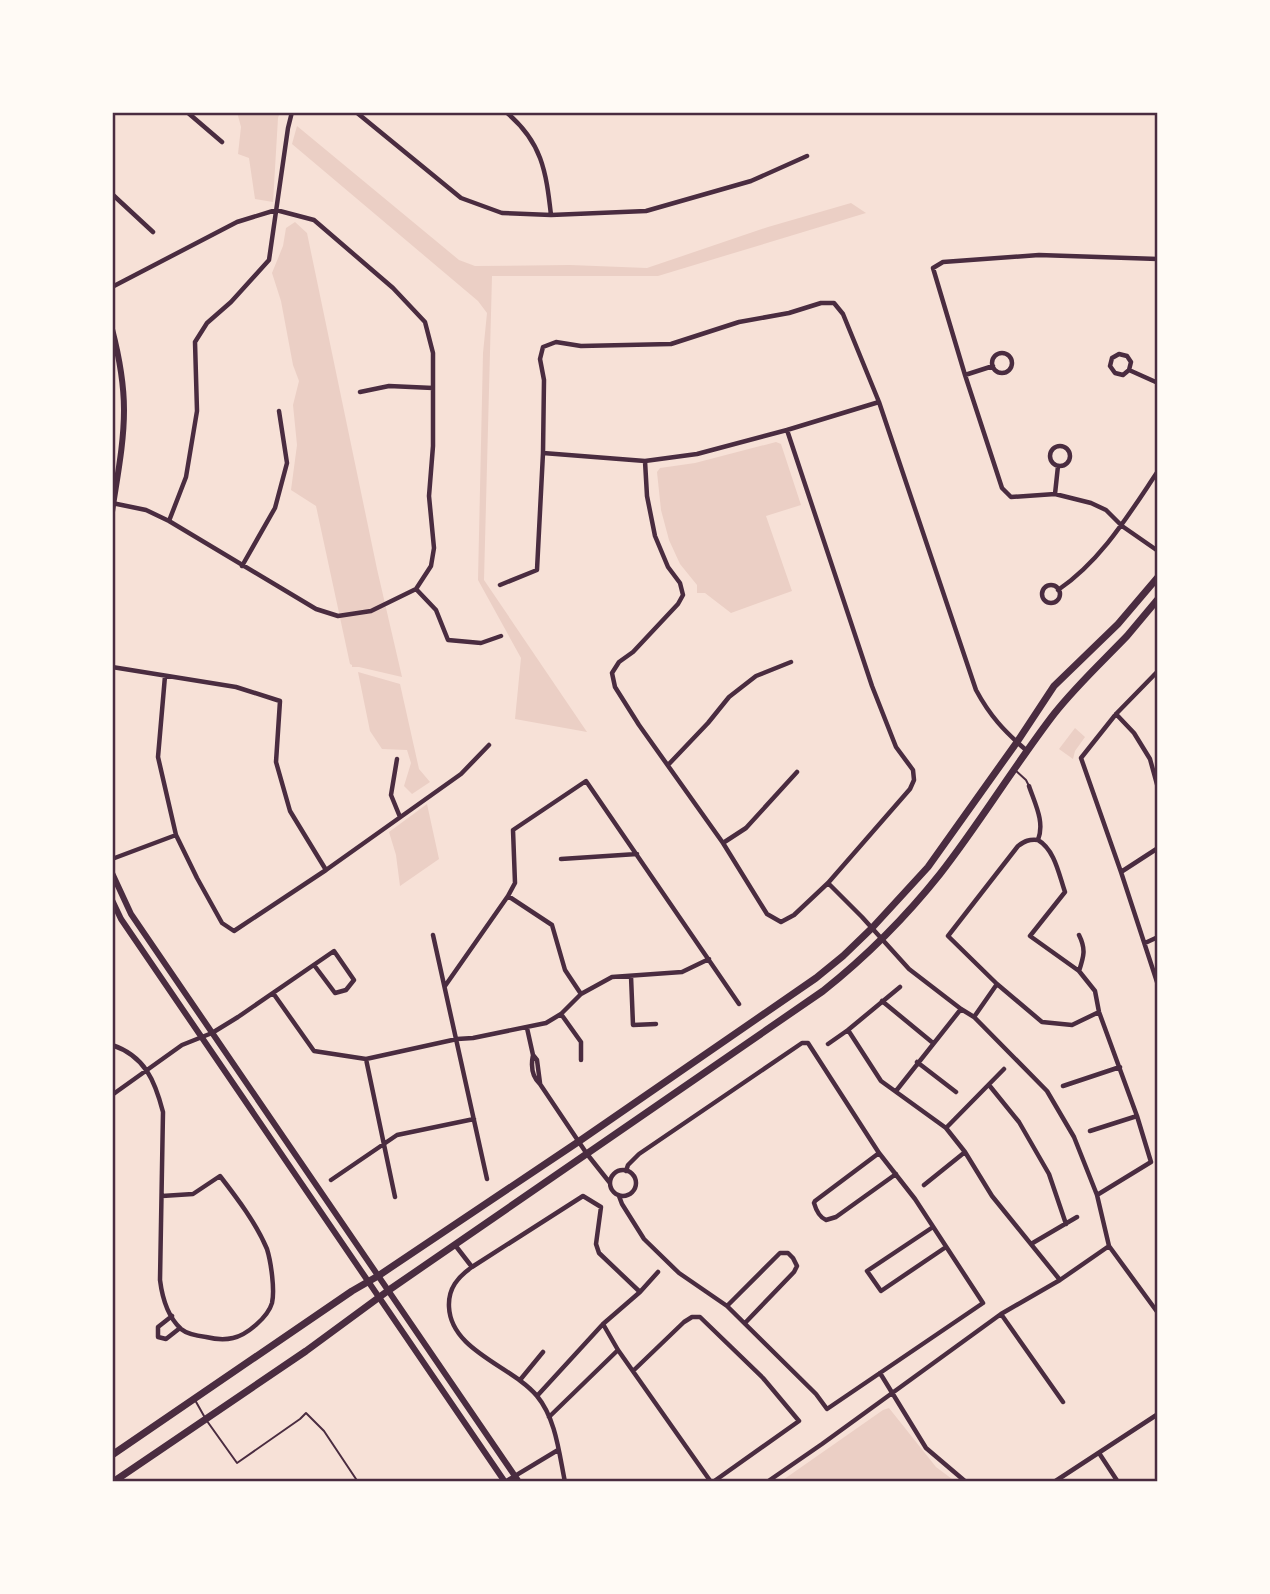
<svg xmlns="http://www.w3.org/2000/svg" width="1270" height="1594" font-family="'Source Serif 4',serif">
  <style>
    .green { fill: #ebcfc5 }
    .lines { fill: none; stroke-linecap: round; stroke-linejoin: round }
    .service { stroke: #4a2c40; stroke-width: 2 }
    .minor { stroke: #4a2c40; stroke-width: 4.5 }
    .secondary { stroke: #4a2c40; stroke-width: 6 }
    .primary { stroke: #4a2c40; stroke-width: 7 }
    .neatline { fill: none; stroke: #4a2c40; stroke-width: 2.5 }
  </style>
  <rect width="100%" height="100%" fill="#f7e1d7"/>
  <path class="green" d="M237 112H280L278 118 273 202 255 199 249 158 238 154 241 127Z
    M297 126 459 260 475 266 570 265 647 268 768 227 851 203 866 213 658 276H492L484 580 587 732 515 719 521 658 478 580 483 353 487 313 478 301 292 144Z
    M295 222 307 233 377 569 402 677 359 667H352V665L350 664 316 506 291 490 297 445 293 405 299 381 293 365 281 301 272 273 283 246 286 228Z
    M776 442 781 444 801 505 766 516 792 591 731 613 705 593H697V585L680 564 669 540 661 510 657 472 660 468 695 463Z
    M358 672 400 684 419 769 430 782 412 794 404 786 411 763 407 750 382 749 370 731Z
    M1075 728 1085 737 1075 751 1073 759 1059 749Z
    M427 804 439 859 400 886 396 855 389 832Z
    M889 1408 936 1467 956 1482H780L883 1410Z"/>
  <g class="lines">
    <path class="service" d="M1015 770 1026 780 1028 784
      M195 1400 204 1416
      M207 1421 237 1463 300 1419 306 1413 324 1431 358 1482"/>
    <path class="minor" d="M187 112 222 142
      M356 112 461 198 502 213 551 215 646 211 751 181 807 156
      M506 112C542 142 546 171 551 215
      M112 194 153 232
      M1158 259 1039 255 943 262 933 268 965 375 1002 488 1011 497 1055 494 1091 503 1106 510 1122 526 1158 551
      M112 287 237 222 276 210 314 220 393 288 425 322 433 353V446L429 496 434 548 431 566 416 589
      M992 363a10 10 0 1 1 20 0a10 10 0 1 1-20 0Z
      M1129 370 1131 362 1127 356 1119 354 1112 358 1110 366 1115 373 1123 375 1129 370 1158 383
      M965 375 993 366
      M360 392 389 386 433 388
      M1050 456a10 10 0 1 1 20 0a10 10 0 1 1-20 0Z
      M543 453 645 461 697 454 787 430 879 402
      M645 461 647 496 655 536 668 567 680 583 683 595 678 604 633 652 619 662 612 673 615 687 639 725 723 843 767 914 781 922 794 915 828 883 910 789 914 780 913 770 896 747 872 686 787 430
      M1055 494 1058 466
      M112 503 146 510 169 521 316 609 338 616 371 611 416 589
      M169 521 186 477 197 411 195 342 207 323 231 302 269 260 288 128 292 112
      M242 566 275 508 287 463 279 411
      M500 585 537 570 543 453 544 380 540 359 543 347 556 342 581 346 671 344 739 322 789 313 821 303H834L843 314 879 402 976 690C990 716 1004 731 1026 750
      M1042 594a9 9 0 1 1 18 0a9 9 0 1 1-18 0Z
      M416 589 436 610 448 640 481 643 501 636
      M1058 590C1102 560 1129 514 1158 471
      M112 667 236 687 280 701 276 762 290 811 326 870
      M1158 671 1116 714 1081 758 1121 872 1158 985
      M165 676 158 757 176 835 197 878 222 923 234 931 326 870 461 774 489 745
      M1116 714 1134 733 1150 759 1158 788
      M397 759 391 795 400 817
      M668 765 708 723 729 697 756 676 791 662
      M1029 786C1035 804 1045 822 1038 840
      M1038 840C1055 850 1059 875 1065 892L1030 936 1079 971 1095 991 1099 1012 1137 1116 1151 1162 1097 1195
      M1038 840C1029 839 1025 841 1018 846L948 936 997 984 1042 1022 1072 1025 1099 1012
      M723 843 746 828 797 772
      M112 859 176 835
      M561 859 637 854
      M1121 872 1158 848
      M828 883 862 917 909 969 961 1009 974 1017 1047 1091 1074 1137 1097 1195 1109 1246 1158 1313
      M508 896 552 925 565 970 581 994
      M433 935 487 1179
      M1079 935C1086 949 1084 956 1079 971
      M1145 943 1158 937
      M631 976 633 1025 656 1024
      M445 986 508 896 515 883 513 830 586 781 739 1004
      M900 987 848 1030 881 1081 946 1128 965 1152 992 1196 1060 1280
      M273 993 314 1051 366 1059 457 1039 473 1038 546 1023 561 1014 581 994 612 977 682 972 709 959
      M882 1001 933 1043
      M561 1014 581 1042V1060
      M974 1017 997 984
      M527 1028 533 1055 537 1060 540 1083
      M828 1044 848 1030
      M112 1045C145 1056 155 1081 163 1112L160 1280C162 1296 167 1316 181 1329 187 1334 198 1336 206 1337 214 1339 225 1340 233 1338 247 1335 268 1317 272 1303 275 1290 271 1262 267 1249 256 1223 237 1198 220 1176L193 1194 162 1196
      M533 1055C531 1065 531 1076 540 1084L587 1154 610 1183
      M366 1059 395 1197
      M917 1062 956 1092
      M989 1085 1019 1122 1049 1174 1066 1224
      M1063 1086 1120 1067
      M896 1091 961 1009
      M112 1095 182 1045 212 1033 238 1017 334 951 354 980 346 990 335 993 314 965
      M946 1128 1004 1069
      M1090 1131 1137 1116
      M879 1153 815 1201 814 1203C816 1210 819 1217 826 1220L836 1217 896 1174
      M610 1183a13 13 0 1 1 26 0a13 13 0 1 1-26 0Z
      M331 1180 397 1135 474 1119
      M924 1185 965 1152
      M619 1196 622 1204 644 1239 679 1273 727 1306 816 1394 827 1409 983 1303 915 1199 879 1153 808 1043H802L639 1154 628 1165 626 1171
      M933 1227 867 1271 881 1291 946 1247
      M1031 1244 1077 1217
      M455 1245 472 1267
      M727 1306 780 1253H788L793 1258 797 1266 794 1272 745 1323
      M1001 1314 1063 1402
      M172 1316 158 1327V1337L166 1339 180 1328
      M603 1324 618 1350 711 1482
      M633 1371 684 1322 692 1317H700L763 1378 799 1421 713 1482
      M880 1373 926 1448 966 1482
      M520 1380 543 1352
      M537 1396 603 1324 640 1292 658 1272
      M549 1417 618 1350
      M1099 1453 1118 1482
      M505 1482 558 1450
      M565 1482C559 1453 556 1419 537 1396 512 1366 451 1351 449 1307 448 1288 458 1277 472 1267L583 1196 601 1207 596 1244 599 1253 640 1292
      M767 1482 822 1444 1001 1314 1060 1280 1109 1246
      M1054 1482 1158 1414"/>
    <path class="secondary" d="M112 329C119 356 124 382 124 410 124 444 117 478 112 512
      M112 873 131 914 519 1482
      M112 900 121 919 505 1482"/>
    <path class="primary" d="M112 1455 352 1291 378 1276 578 1142 816 978 843 956 872 928 928 867 1017 742 1054 686 1118 624 1158 577
      M113 1482 306 1351 389 1290 823 991C867 956 905 918 940 874 980 823 1014 766 1054 714 1076 686 1102 662 1127 636 1137 624 1148 611 1158 599"/>
  </g>
  <rect width="1270" height="1594" fill="none" stroke="#fffaf5" stroke-width="228"/>
  <rect x="114" y="114" width="1042" height="1366" class="neatline"/>
</svg>
